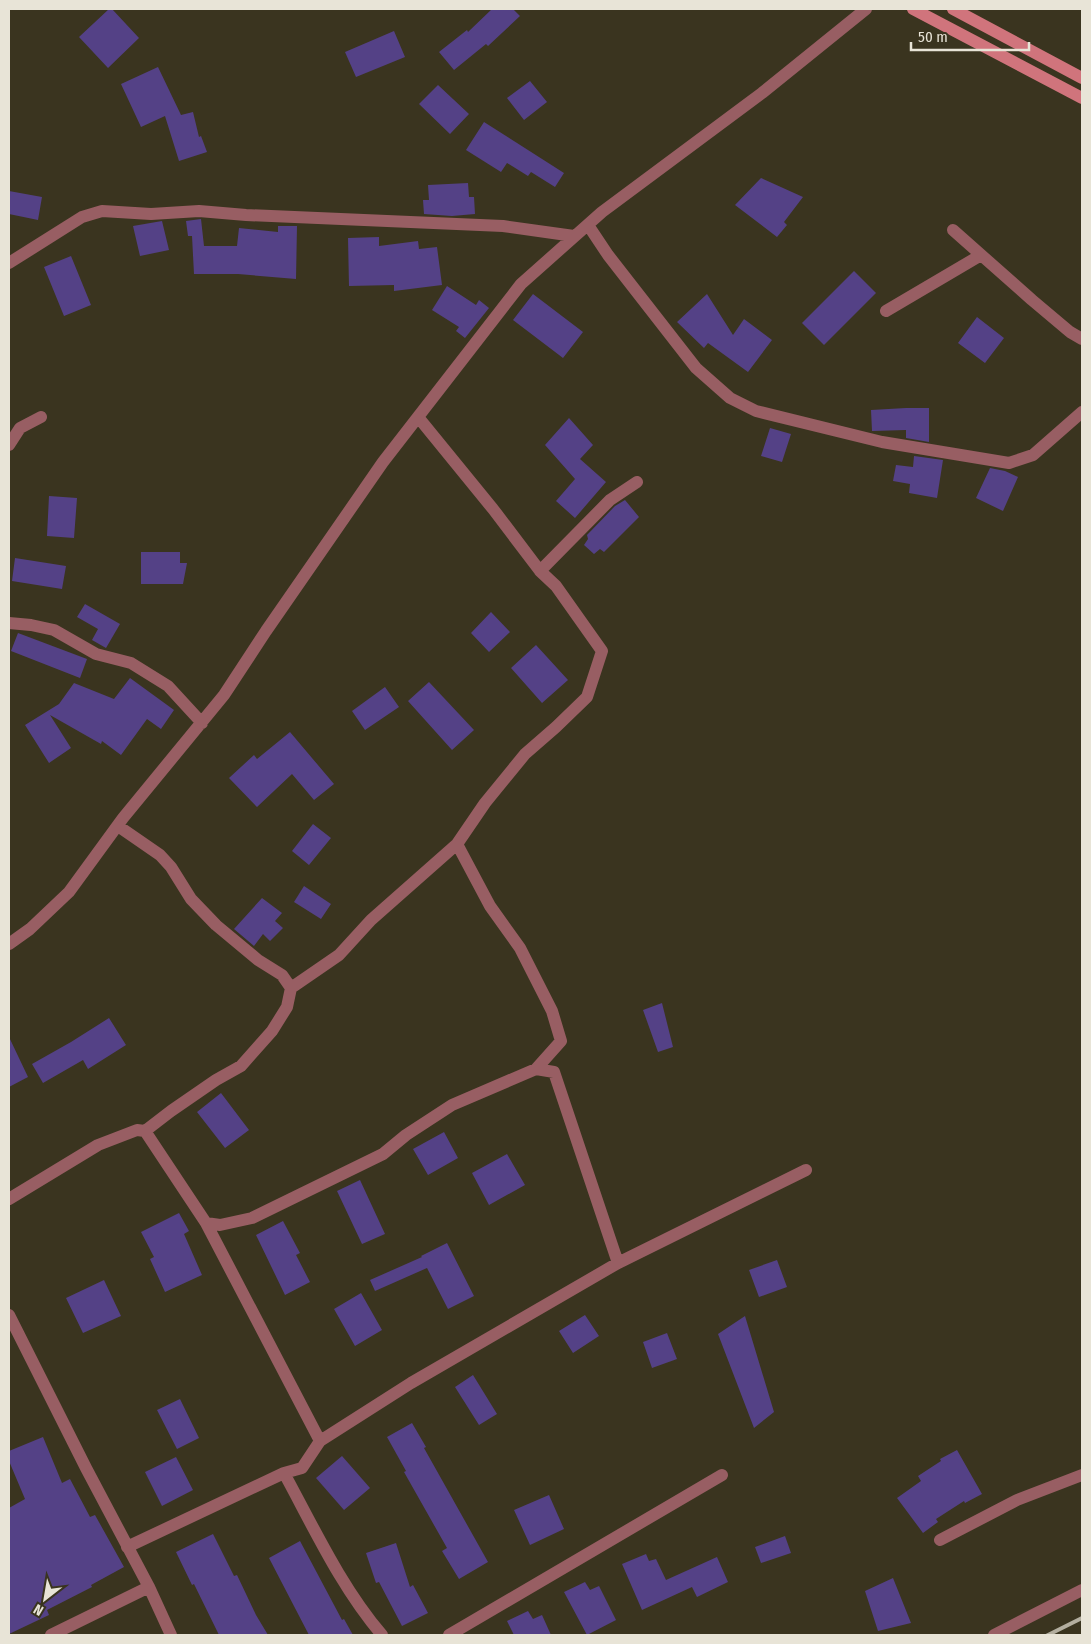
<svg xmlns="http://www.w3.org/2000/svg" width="1091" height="1644" font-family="'Fira Sans Condensed',sans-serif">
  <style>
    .building { fill: #544186 }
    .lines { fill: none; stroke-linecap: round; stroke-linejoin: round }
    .street { stroke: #985e63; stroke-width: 12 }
    .secondary { stroke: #d0747c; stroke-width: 12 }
    .rail { stroke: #b3ae9f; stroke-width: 4 }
  </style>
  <rect width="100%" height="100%" fill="#3a341f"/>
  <path class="building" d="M109 9H112L139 38 108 68 79 37Z
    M492 9H513L520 16 488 46 486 44 454 70 439 52 467 30 468 32Z
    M394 31 405 57 356 77 345 52Z
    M158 67 181 115 193 112 199 137 201 136 207 152 179 161 165 116 141 127 121 84Z
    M530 81 547 102 524 120 507 98Z
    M438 85 469 114 450 134 419 104Z
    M484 122 564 173 555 187 531 172 528 176 507 163 501 172 466 150Z
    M761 178 803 197 784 222 787 225 777 237 735 205Z
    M468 183 469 197H474L475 214 452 216 424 214 423 200H429L428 185Z
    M9 191 42 197 38 220 9 214Z
    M201 219 204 246H237L239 228 278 232V226H297L296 279 238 274H194L192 236H188L186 221Z
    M162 221 169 250 140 256 133 226Z
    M379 237V246L418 241 419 249 437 247 442 285 394 291V285L349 286 348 238Z
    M71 256 91 305 64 316 44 267Z
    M854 271 876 293 824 345 802 323Z
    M447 286 476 305 479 300 489 308 465 338 456 331 459 327 432 310Z
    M533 294 583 332 563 358 513 320Z
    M707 294 733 335 744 319 772 340 748 372 708 343 704 348 677 322Z
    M977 317 1004 338 985 363 958 343Z
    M906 408H929V442L906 438V430L872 431 871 410Z
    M569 418 593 445 580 459 606 482 575 518 556 501 575 479 545 445Z
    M770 428 791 434 782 462 761 456Z
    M914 456 943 460 937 498 909 493 910 484 893 481 896 465 913 467Z
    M990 468 1005 471 1018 477 1003 511 976 498Z
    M49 496 77 498 74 538 47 536Z
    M625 500 639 517 604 552 600 549 594 554 584 545 588 539 587 535 615 506Z
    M141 552H180V563H187L183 584H141Z
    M15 558 66 566 62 589 12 581Z
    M85 604 120 624 106 648 92 640 98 629 77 617Z
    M491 612 510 632 489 652 471 633Z
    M18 633 87 659 80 678 11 651Z
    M536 645 568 680 542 703 511 668Z
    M130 678 174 710 161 729 147 719 121 755 102 741 101 744 50 715 71 748 49 763 25 725 59 704 74 683 114 699Z
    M429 682 474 730 452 750 408 701Z
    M385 687 399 707 365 730 352 711Z
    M290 732 334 784 314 800 292 774 257 807 229 778 254 755 257 759Z
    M313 824 331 838 309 865 292 851Z
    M304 886 331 904 321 919 294 902Z
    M262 898 282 913 275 921 283 928 270 941 263 934 254 946 234 929Z
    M662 1003 673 1047 658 1052 643 1010Z
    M109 1018 126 1045 88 1069 83 1060 43 1083 32 1064 71 1042Z
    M9 1037 28 1077 9 1087Z
    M221 1093 249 1130 225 1148 197 1112Z
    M444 1132 458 1158 428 1175 413 1149Z
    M507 1154 525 1185 489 1205 472 1173Z
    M360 1180 385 1234 362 1244 337 1191Z
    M179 1213 189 1231 184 1234 202 1275 165 1292 150 1259 154 1257 141 1232Z
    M283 1221 300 1253 296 1255 310 1282 285 1295 256 1235Z
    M447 1243 474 1296 448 1309 427 1268 375 1291 370 1280 422 1257 421 1256Z
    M777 1260 787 1287 759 1297 749 1270Z
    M104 1280 121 1316 83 1333 66 1298Z
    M361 1293 382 1330 355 1346 334 1309Z
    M585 1315 599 1336 573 1353 559 1331Z
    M745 1316 774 1412 754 1428 718 1334Z
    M667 1333 677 1359 652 1368 643 1342Z
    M473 1375 497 1414 479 1425 455 1387Z
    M180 1399 199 1438 177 1449 157 1410Z
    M412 1423 426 1447 424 1448 488 1562 459 1579 442 1551 447 1548 404 1472 406 1471 387 1437Z
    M43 1437 62 1483 70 1479 90 1517 95 1515 124 1567 91 1585 92 1587 47 1610 49 1615 9 1634V1508L25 1499 9 1461V1451Z
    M957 1450 982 1494 965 1503 964 1501 936 1519 938 1522 923 1533 897 1498 921 1481 918 1476 941 1461 940 1459Z
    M342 1456 370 1488 344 1510 316 1478Z
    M176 1457 193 1490 162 1506 145 1472Z
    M549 1495 564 1529 530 1545 514 1510Z
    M213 1534 234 1576 237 1575 256 1615 268 1635H219L194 1584 192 1585 176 1552Z
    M785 1536 791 1553 761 1563 755 1547Z
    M300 1541 342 1620 344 1619 353 1635H309L269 1558Z
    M396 1543 410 1587 413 1585 428 1613 402 1626 379 1582 376 1583 366 1553Z
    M646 1554 649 1561 656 1559 666 1580 717 1557 728 1582 697 1597 692 1587 642 1610 622 1564Z
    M893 1578 911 1623 878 1631 865 1591Z
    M585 1582 590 1590 599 1586 616 1620 587 1635 564 1592Z
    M528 1611 533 1619 542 1615 551 1635H514L507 1621Z"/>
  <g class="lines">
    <path class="street" d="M588 225 608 255 696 368 730 398 756 411 882 442 1009 463 1033 455 1082 412
      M953 230 1032 300 1070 332 1082 339
      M9 263 82 217 102 211 151 214 199 211 246 215 503 226 574 236
      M886 311 981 255
      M418 417 493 509 540 571
      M9 445 20 428 41 417
      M9 623 31 625 54 630 96 654 131 663 168 686 202 723
      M9 944 30 929 69 892 123 818 224 695 266 631 383 462 521 284 602 212 762 93 866 9
      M291 988 339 955 371 920 457 844
      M536 1069 561 1041 552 1011 520 948 490 906 457 844 485 803 525 754 556 727 587 697 602 651 556 586 540 571 610 500 637 482
      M145 1131 206 1223 220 1225 252 1218 383 1154 406 1135 452 1105 536 1069 554 1072 618 1263
      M9 1199 98 1145 137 1130 145 1131 171 1111 216 1080 241 1066 272 1031 287 1007 291 988 282 975 258 960 216 925 191 899 171 867 160 855 118 826
      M206 1223 320 1441 411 1383 618 1263 806 1170
      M9 1315 86 1468 149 1587 171 1635
      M284 1473C314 1528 341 1587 382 1635
      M940 1540 1017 1500 1082 1475
      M127 1547 284 1473 302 1468 320 1441
      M51 1635 149 1587
      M449 1635 722 1475
      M994 1635 1082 1590"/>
    <path class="secondary" d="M913 9 1082 98
      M953 9 1082 78"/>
    <path class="rail" d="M1048 1635 1082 1618"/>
  </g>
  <rect width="1091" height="1644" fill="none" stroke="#e8e4d7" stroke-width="20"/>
  <g transform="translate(45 1599) rotate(211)" stroke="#3a341f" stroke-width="4" paint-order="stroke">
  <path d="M0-4L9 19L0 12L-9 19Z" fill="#e8e4d7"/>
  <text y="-8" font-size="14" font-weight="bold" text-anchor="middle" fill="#e8e4d7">N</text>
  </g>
  <path d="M911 42v8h118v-8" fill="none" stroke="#e8e4d7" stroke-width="2.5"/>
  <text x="918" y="42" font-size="15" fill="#e8e4d7" stroke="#3a341f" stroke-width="4" paint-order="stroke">50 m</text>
</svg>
